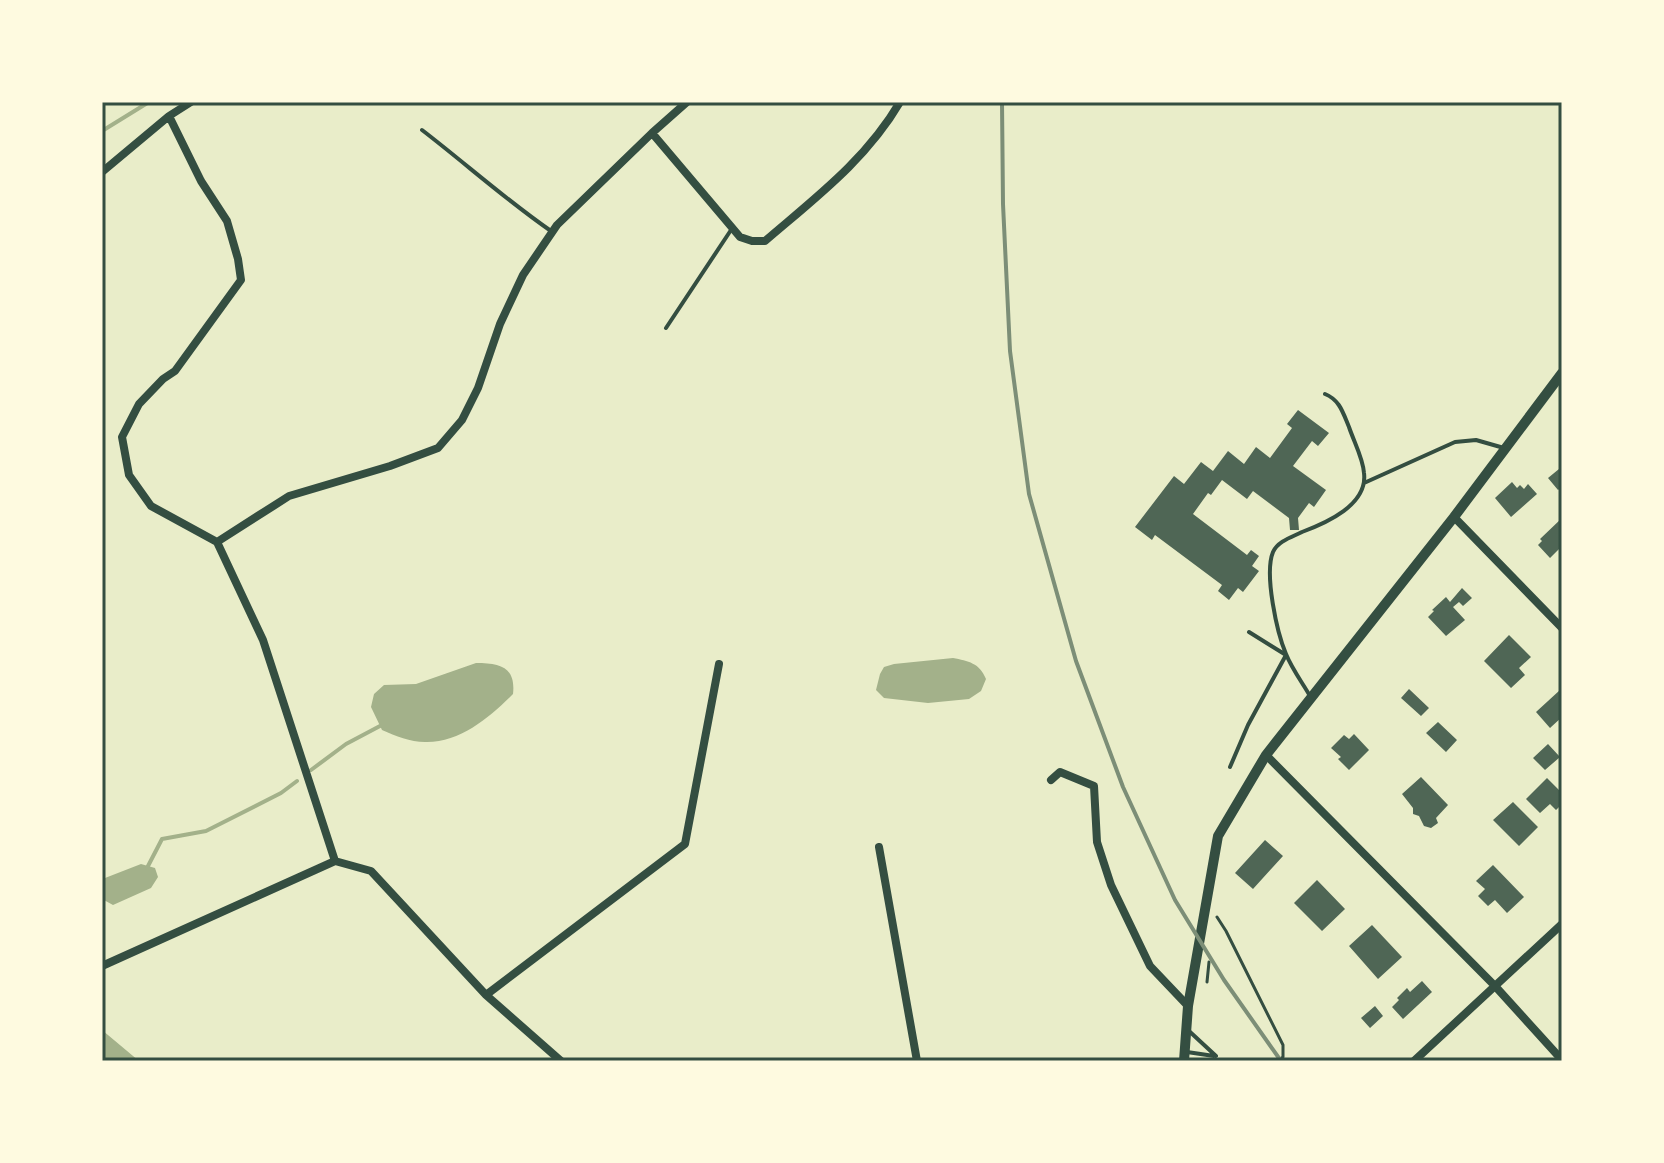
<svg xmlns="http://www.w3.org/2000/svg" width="1664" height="1163" font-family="'DM Sans',sans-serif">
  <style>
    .water { fill: #a3b18a }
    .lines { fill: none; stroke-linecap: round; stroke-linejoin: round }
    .stream { stroke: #a3b18a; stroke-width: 4 }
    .building { fill: #4f6655 }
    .path { stroke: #344e41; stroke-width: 3 }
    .service { stroke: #344e41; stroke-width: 4 }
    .minor { stroke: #344e41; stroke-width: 8 }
    .tertiary { stroke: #344e41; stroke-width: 10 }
    .rail { stroke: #7c8e77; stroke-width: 4 }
    .neatline { fill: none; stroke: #344e41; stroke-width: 3 }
  </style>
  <rect width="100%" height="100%" fill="#e9edc9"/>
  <path class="water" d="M953 658C968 661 980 663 986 679L981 691 969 699 928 703 884 698 876 690 880 674 884 667 894 664Z
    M476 663C500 663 516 667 513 694 490 717 460 743 425 742 410 742 396 736 382 730L371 707 374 694 384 685 416 684Z
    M141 864 155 868 158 877 151 888 113 905 102 899V882L105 878Z
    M102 1030 139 1061H102Z"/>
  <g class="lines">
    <path class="stream" d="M102 131 149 102
      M311 770 346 744 380 726
      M147 868 162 839 206 831 281 793 297 781"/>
  </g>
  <path class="building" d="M1298 410 1329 433 1318 446 1312 441 1293 466 1326 490 1314 507 1309 503 1298 518 1299 530H1290L1289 518 1253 491 1247 499 1222 480 1211 495 1208 493 1193 514 1247 555 1251 550 1259 556 1252 566 1259 571 1243 592 1238 588 1229 600 1218 591 1222 585 1155 535 1152 540 1135 527 1174 476 1184 484 1201 462 1213 471 1228 451 1244 464 1256 447 1270 458 1292 428 1287 424Z
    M1559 469 1562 472V487L1558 490 1548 478Z
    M1512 482 1517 488 1520 485 1524 489 1528 484 1537 494 1511 517 1495 498Z
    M1562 518V546L1550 558 1538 545 1542 541 1540 539Z
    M1462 588 1472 598 1463 606 1459 602 1453 607 1465 620 1446 636 1428 617 1434 611 1432 610 1446 597 1450 602Z
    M1509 635 1531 657 1519 668 1525 675 1511 688 1484 661Z
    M1409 689 1429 708 1421 716 1401 698Z
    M1560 690H1562V717L1550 728 1536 712Z
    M1438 722 1457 740 1446 752 1426 733Z
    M1354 734 1369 750 1349 770 1338 759 1341 757 1331 748 1344 735 1349 739Z
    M1548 744 1560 757 1545 770 1533 758Z
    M1421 777 1448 805 1436 818 1438 823 1431 828 1424 826 1419 816 1413 814V808L1402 794Z
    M1547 778 1562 793V804L1556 810 1550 804 1540 813 1526 799Z
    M1513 802 1538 827 1519 846 1493 820Z
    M1265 840 1283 856 1253 889 1235 873Z
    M1493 865 1524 897 1507 913 1495 900 1488 906 1478 896 1485 889 1476 881Z
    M1317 880 1345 909 1322 931 1294 903Z
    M1372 925 1402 957 1378 979 1349 946Z
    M1422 981 1432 992 1403 1019 1392 1007 1399 1000 1397 998 1407 988 1410 992Z
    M1375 1006 1383 1016 1370 1028 1361 1018Z"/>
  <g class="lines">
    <path class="path" d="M1217 917 1226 931 1283 1045V1057L1278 1061
      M1207 982 1209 962"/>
    <path class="service" d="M422 130C465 163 506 200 551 231
      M666 328 731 230
      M1364 483 1455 442 1476 440 1504 448
      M1310 696C1302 682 1292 669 1286 654 1277 633 1264 574 1273 552 1278 541 1292 537 1302 532 1326 523 1368 505 1364 473 1363 458 1354 442 1349 427 1343 413 1340 400 1325 394
      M1230 767 1248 725 1286 655 1249 632
      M1189 1031 1216 1056
      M1187 1052 1214 1056"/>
    <path class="minor" d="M169 116 201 181 227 221 238 259 241 280 175 371 163 379 139 404 122 437 129 475 151 506 217 542 263 640 335 861
      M652 133 740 237 752 241H765C815 198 866 160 900 102
      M102 172 169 116 191 102
      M1454 517 1562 628
      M217 542 289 496 390 466 438 448 462 420 478 388 500 324 523 275 557 225 652 133 687 102
      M1266 755 1495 986 1562 1060
      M1051 780 1060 772 1094 786 1097 842 1111 885 1150 966 1188 1006
      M879 847 917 1061
      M102 966 335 861 371 871 486 995 561 1061
      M486 995 685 844 719 664
      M1414 1061 1562 924"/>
    <path class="tertiary" d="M1184 1061 1188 1006 1218 836 1266 755 1454 517 1562 373"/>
    <path class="rail" d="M1002 102 1003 204 1010 351 1029 494 1076 661 1123 787 1175 900 1224 980 1281 1061"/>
  </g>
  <rect width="1664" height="1163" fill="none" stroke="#fefae0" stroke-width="208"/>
  <rect x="104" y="104" width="1456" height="955" class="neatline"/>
</svg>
